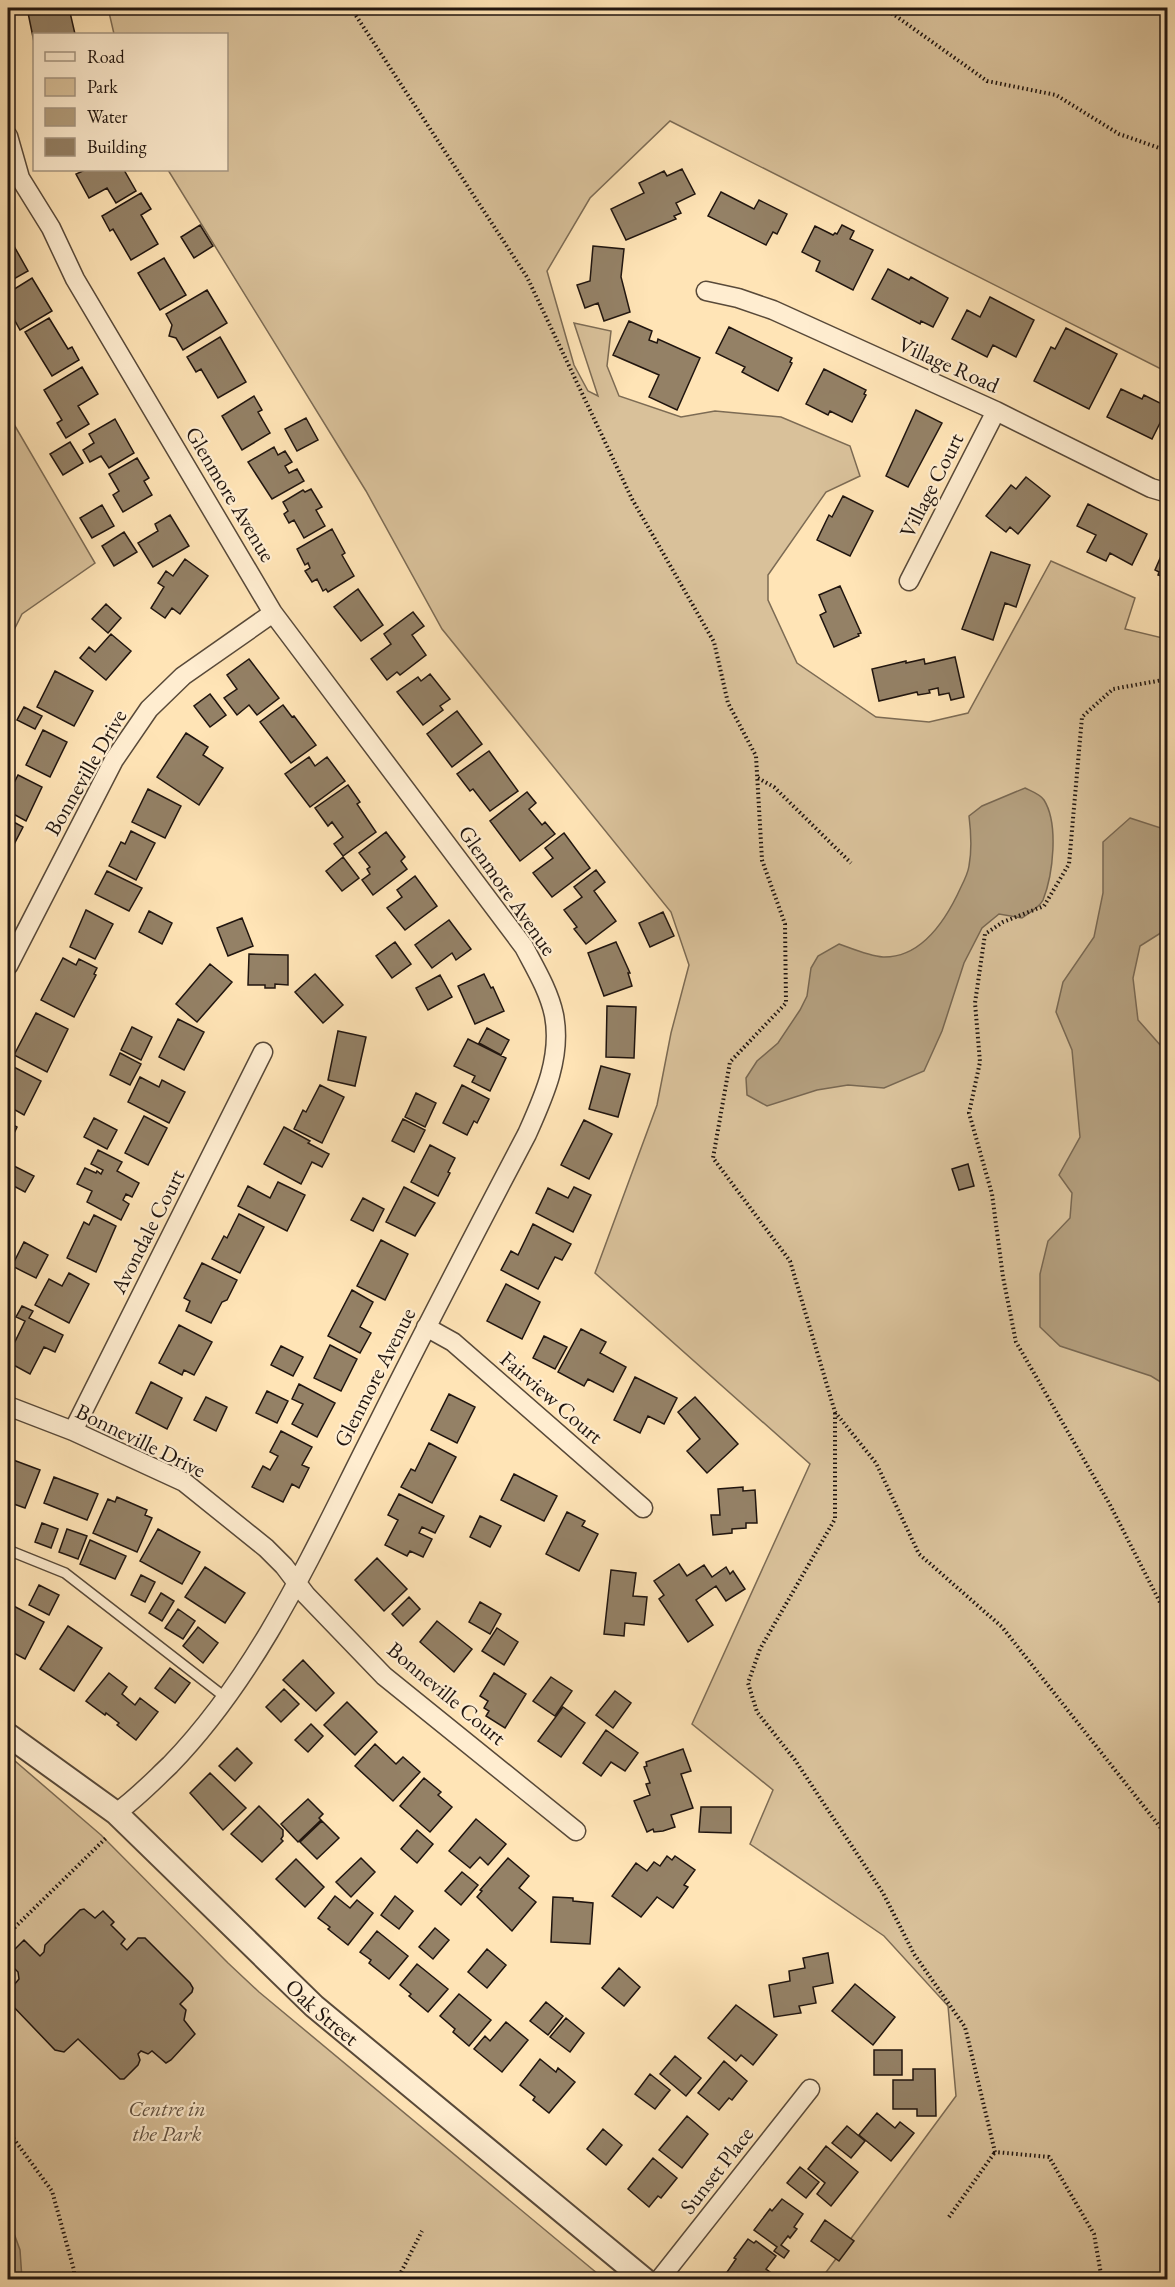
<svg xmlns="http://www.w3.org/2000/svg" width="1175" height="2287" font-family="'EB Garamond',serif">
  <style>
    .green { fill: #d9c19a; stroke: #7c6b54; stroke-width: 1.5 }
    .water { fill: #b39e7d; stroke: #786751; stroke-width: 1.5 }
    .building { fill: #948166; stroke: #20150f; stroke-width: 1.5 }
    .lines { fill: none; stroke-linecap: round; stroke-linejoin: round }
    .service-casing { stroke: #584939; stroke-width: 12 }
    .minor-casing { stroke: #584939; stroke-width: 21 }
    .tertiary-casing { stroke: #584939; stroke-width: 26 }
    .path { stroke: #20150f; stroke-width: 4; stroke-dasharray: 1.5 3; stroke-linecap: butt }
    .service { stroke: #ffedd0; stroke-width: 9 }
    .minor { stroke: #ffedd0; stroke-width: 18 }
    .tertiary { stroke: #ffedd0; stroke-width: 22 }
    .labels { text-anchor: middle; stroke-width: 4.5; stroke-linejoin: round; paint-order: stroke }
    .street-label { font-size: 22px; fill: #20150f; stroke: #ffedd0 }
    .park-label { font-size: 22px; font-style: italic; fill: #615140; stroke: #ffedd0 }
  </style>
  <rect width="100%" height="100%" fill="#ffe4b6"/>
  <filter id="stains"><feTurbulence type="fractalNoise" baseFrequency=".00333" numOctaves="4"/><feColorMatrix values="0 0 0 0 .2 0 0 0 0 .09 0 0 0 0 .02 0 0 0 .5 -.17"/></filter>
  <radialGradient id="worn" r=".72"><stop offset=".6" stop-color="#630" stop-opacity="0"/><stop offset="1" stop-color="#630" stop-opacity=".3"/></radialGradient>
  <path class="green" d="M108 8H1167V372L670 121 590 198 547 271 574 365 588 391 598 396 574 323 611 331 607 366 619 396 681 417 715 411 781 417 850 446 860 476 826 492 768 575V600L797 663 876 717 929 722 968 713 1051 561 1135 598 1125 629 1167 639V2279H821L956 2096 948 2006 884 1936 750 1844 773 1790 692 1724 810 1464 595 1273 657 1105 671 1033 689 965 671 912 442 629 366 491 168 170H226V34H114Z
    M8 414 95 563 22 614 8 642Z
    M8 1755 101 1835 228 1963 259 1992 604 2279H8Z"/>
  <path class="water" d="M1025 788C1031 791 1040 794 1044 800 1059 824 1053 875 1043 900 1040 907 1029 913 1022 918L999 914 982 928 964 963 942 1031 924 1071 884 1088 848 1085 817 1090 767 1106 747 1095 746 1078 757 1061 778 1043 800 1010 807 996 811 968 818 956 839 944C853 949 869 956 883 957 922 958 947 918 961 887 964 881 968 873 969 866 972 850 971 832 969 816L982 806Z
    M1130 818 1167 830V929L1140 946 1133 978 1138 1020 1162 1047 1167 1049V1386L1151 1376 1060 1346 1040 1327V1274L1048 1241 1070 1218 1072 1193 1059 1175 1080 1137 1072 1050 1056 1012 1063 982 1094 937 1103 893V842Z
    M8 2217 20 2250 22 2279H8Z"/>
  <path class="building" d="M27 8H69L75 34H34V42Z
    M682 169 695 194 676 203 681 213 674 216 676 219 626 240 611 209 644 193 639 183 664 171 667 176Z
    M85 170H124L136 191 116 203 107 188 89 198 76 174Z
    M721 192 754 209 759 200 787 214 777 234 773 232 766 245 708 216Z
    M141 193 151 209 141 215 158 244 131 260 113 229 110 231 102 216Z
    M200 225 213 246 194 258 181 237Z
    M842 225 854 231 850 239 873 250 853 290 816 271 820 261 802 252 815 226 833 235 835 233 837 234Z
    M10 239 28 271 12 280 9 273 8 274V240Z
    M593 246 624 249 621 277 630 312 604 321 598 303 585 308 577 285 590 281Z
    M164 258 186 295 160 310 138 273Z
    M888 269 909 280 911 277 948 298 933 327 921 321 920 324 872 299Z
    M32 278 52 311 20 330 8 308V293Z
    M207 290 227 323 183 350 176 338 169 336 172 325 166 314Z
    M990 297 1034 320 1016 357 993 345 987 357 952 339 967 310 980 317Z
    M49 318 68 349 72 347 79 360 52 376 25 332Z
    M629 321 652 331 649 340 657 343 658 339 700 358 677 410 649 397 659 375 613 355Z
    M729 327 792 358 790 362 792 363 778 391 742 372 745 367 716 353Z
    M1066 328 1117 354 1089 409 1034 381 1051 347 1055 349Z
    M220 337 246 382 218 398 201 369 196 372 187 357Z
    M82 367 98 394 78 406 89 424 66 438 57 423 62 420 44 390Z
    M824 369 866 390 864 394 866 395 852 422 830 411 828 415 806 404Z
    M1121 389 1142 399 1144 395 1168 407 1152 439 1107 417Z
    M254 396 262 410 258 412 270 433 242 450 222 416Z
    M916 410 942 423 908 487 886 476Z
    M306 418 318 440 297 451 285 429Z
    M115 419 134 453 109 468 101 456 90 462 83 450 94 443 89 434Z
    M70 442 83 463 63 475 50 454Z
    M274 447 278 455 285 451 292 462 285 466 289 473 297 469 304 481 272 499 248 462Z
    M137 458 149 478 144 481 152 495 123 512 113 495 119 491 109 474Z
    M1026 477 1050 496 1018 534 1010 527 1006 532 986 516 1011 485 1016 489Z
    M311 489 322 507 316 510 325 526 304 538 294 520 289 523 284 514 288 511 283 502 303 490 305 492Z
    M843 496 873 511 850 556 817 540 829 515 832 517Z
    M1088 504 1147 534 1132 565 1110 553 1106 561 1087 552 1096 535 1077 526Z
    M102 505 114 526 92 538 80 518Z
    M170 515 189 546 153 567 138 543 158 531 155 524Z
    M332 529 345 553 342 555 354 576 328 592 326 589 323 591 317 579 312 582 305 571 310 568 308 563 305 565 297 549Z
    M124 532 137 552 114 566 102 546Z
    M1165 547 1168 548V578L1158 575 1159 572 1155 570Z
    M991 552 1030 565 1016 607 1005 603 993 640 962 629Z
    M185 559 208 576 180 614 172 608 165 618 151 608 164 587 158 583 166 571 173 576Z
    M840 586 861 633 858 634 859 636 834 647 820 615 826 612 819 595Z
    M358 589 383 625 361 641 334 607Z
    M106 604 121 618 108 633 92 619Z
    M413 612 424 626 412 635 426 655 400 675 397 672 387 680 371 659 391 644 384 634Z
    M111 634 131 651 106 680 80 658 89 647 95 652Z
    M955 657 964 697 951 700 949 693 939 695 938 688 929 690 930 693 918 695 917 692 879 701 872 669 906 661V663L924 659 925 664Z
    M249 659 279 698 257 715 249 705 237 715 224 698 237 689 227 675Z
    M55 671 93 691 74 726 37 707Z
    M430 674 450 699 440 706 443 710 423 725 397 692 418 677 421 681Z
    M210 694 226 715 210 727 194 706Z
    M283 705 292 717 294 716 316 745 291 763 260 722Z
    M24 707 42 716 35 729 17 720Z
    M457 711 482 744 452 767 427 734Z
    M43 730 67 742 50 777 26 765Z
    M186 733 208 747 203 755 223 768 199 805 157 777Z
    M489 751 518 791 490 811 473 789 470 791 457 774Z
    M309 757 315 766 327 757 345 781 310 807 285 774Z
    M18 775 42 787 26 821 8 811V795Z
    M348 785 360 802 357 804 376 832 343 856 334 844 343 837 332 822 328 826 315 808Z
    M148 789 181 806 165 838 132 822Z
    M527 792 536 803 529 809 542 825 545 822 555 834 520 861 490 821Z
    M8 819 23 827 8 856Z
    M131 831 155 843 136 880 109 866 121 842 125 844Z
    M386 832 405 857 401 861 407 869 373 895 362 880 370 874 367 869 370 867 359 853Z
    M564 833 590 868 552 897 533 873 553 858 545 848Z
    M343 857 359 878 342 891 326 871Z
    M596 870 605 882 594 891 616 921 586 944 574 929 577 927 564 910 582 897 574 887Z
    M107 871 142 888 129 911 95 894Z
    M415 876 437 906 405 930 387 908 402 897 397 890Z
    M86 910 113 924 95 959 70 947Z
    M149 911 172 923 162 944 139 932Z
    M663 912 674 936 650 947 639 923Z
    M242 918 253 946 228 956 217 928Z
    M449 920 471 949 456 960 452 953 432 968 415 945Z
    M395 942 411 964 392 978 376 956Z
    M616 942 630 973H628L632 986 604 996 588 953Z
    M249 954 288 955V985L275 984V988H265V985H248Z
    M63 958 76 965 79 959 97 968 94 974 96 975 74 1017 41 1000Z
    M210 964 232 982 197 1022 176 1004Z
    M315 974 343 1005 323 1023 295 992Z
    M484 974 491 988 493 987 504 1011 475 1024 458 986Z
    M440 975 452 997 428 1010 416 988Z
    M607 1006 636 1007 634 1058 606 1057Z
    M36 1013 68 1029 47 1072 14 1055Z
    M178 1019 204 1032 184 1070 159 1057Z
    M132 1027 152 1037 141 1060 121 1050Z
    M487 1028 509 1040 501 1055 479 1043Z
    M338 1031 366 1037 355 1086 328 1080Z
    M468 1039 506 1058 490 1091 472 1082 475 1076 454 1066Z
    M120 1053 141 1064 130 1085 110 1075Z
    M8 1064 41 1081 24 1115 8 1106Z
    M601 1066 630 1074 618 1117 589 1109Z
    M140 1077 159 1087 162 1080 185 1092 169 1123 128 1102Z
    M320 1085 344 1097 322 1143 294 1129 303 1110 306 1112Z
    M462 1085 489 1099 477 1123 474 1121 467 1135 443 1123Z
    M416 1093 436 1103 425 1127 405 1117Z
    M144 1116 167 1128 148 1165 125 1153Z
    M94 1118 117 1130 107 1149 84 1137Z
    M403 1119 425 1130 414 1152 392 1141Z
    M584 1120 612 1134 589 1179 561 1165Z
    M8 1122 17 1127 8 1146Z
    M284 1127 310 1141 308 1143 329 1154 322 1167 312 1162 301 1184 264 1164Z
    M430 1145 455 1158 448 1172 450 1173 438 1196 411 1182Z
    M98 1150 122 1162 117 1171 139 1183 132 1197 126 1194 123 1200 129 1204 121 1220 87 1202 92 1191 77 1184 85 1168 96 1173 97 1171 101 1174 103 1170 91 1164Z
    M10 1164 34 1176 25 1192 8 1183V1168Z
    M968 1164 974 1186 959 1190 952 1169Z
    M278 1182 305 1195 287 1231 238 1206 248 1186 270 1198Z
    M404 1187 435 1203 415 1236 386 1222Z
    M574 1187 591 1195 573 1232 536 1213 548 1188 568 1198Z
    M363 1198 384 1209 373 1231 351 1220Z
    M239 1214 264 1227 240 1273 212 1259 224 1236 227 1238Z
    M94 1215 116 1226 96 1272 67 1258 84 1222 89 1225Z
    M533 1224 571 1244 562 1260 555 1257 538 1289 501 1270 511 1251 518 1255Z
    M381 1240 408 1254 385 1300 357 1286Z
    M24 1242 48 1255 36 1278 12 1266Z
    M202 1263 237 1280 227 1300 222 1302 211 1323 186 1311 190 1301 184 1298Z
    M69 1273 89 1284 69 1323 35 1305 49 1279 62 1286Z
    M506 1284 540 1302 522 1339 487 1321Z
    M352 1290 373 1302 360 1327 371 1333 360 1353 328 1336Z
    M22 1306 33 1311 29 1318 63 1335 55 1352 44 1347 30 1374 8 1362V1356L25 1321 16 1317Z
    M179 1325 212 1342 194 1375 184 1370 182 1375 159 1363Z
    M581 1329 606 1342 600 1353 626 1367 613 1392 588 1379 584 1386 558 1372Z
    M544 1336 567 1347 555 1369 533 1358Z
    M330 1345 357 1359 341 1391 314 1378Z
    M281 1346 303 1357 293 1376 271 1365Z
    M635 1377 677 1398 664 1424 648 1416 640 1433 614 1420Z
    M151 1382 182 1398 167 1429 136 1413Z
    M299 1384 335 1403 317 1437 292 1424 303 1404 292 1399Z
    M267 1391 288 1401 277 1423 256 1413Z
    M449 1394 475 1407 457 1443 431 1430Z
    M206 1397 227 1407 216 1431 194 1420Z
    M695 1397 738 1444 707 1473 687 1451 700 1439 678 1412Z
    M281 1431 312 1447 302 1465 309 1468 299 1488 292 1484 283 1502 252 1487 263 1466 270 1470 278 1456 270 1452Z
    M429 1443 456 1457 432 1503 401 1487 411 1469 415 1471Z
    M8 1458 40 1470 25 1508 8 1502Z
    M514 1474 557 1496 544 1521 501 1500Z
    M54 1477 98 1494 87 1520 44 1503Z
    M743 1487V1491L755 1490 757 1523H746V1528L732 1529V1533L713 1535 711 1515H720L718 1489Z
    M399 1494 444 1516 435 1533 422 1527 419 1533 432 1539 423 1557 410 1551 407 1556 385 1545 398 1520 388 1515Z
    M117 1497 147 1510 145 1515 152 1518 137 1552 93 1533 108 1499 115 1502Z
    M567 1512 585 1521 582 1526 598 1534 579 1571 546 1554Z
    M480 1516 501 1526 490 1547 470 1537Z
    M42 1523 58 1529 51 1548 35 1542Z
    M67 1529 87 1536 78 1559 59 1552Z
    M158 1529 200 1552 182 1584 140 1561Z
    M90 1540 126 1556 115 1579 80 1564Z
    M377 1558 407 1589 384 1611 355 1580Z
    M679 1564 687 1576 704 1565 712 1577 726 1567 730 1574 733 1571 745 1589 726 1601 716 1586 696 1600 713 1625 688 1642 659 1599 664 1595 654 1581Z
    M205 1567 245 1593 225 1623 185 1597Z
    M611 1570 636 1573 633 1596 647 1597 644 1625 625 1623 624 1636 604 1634Z
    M141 1575 155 1582 145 1602 131 1595Z
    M39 1585 59 1595 49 1615 29 1605Z
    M161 1593 174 1601 162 1621 149 1613Z
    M409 1597 420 1609 403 1626 392 1614Z
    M480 1602 501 1614 490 1634 469 1622Z
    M8 1603 44 1622 25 1659 8 1650Z
    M178 1609 195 1621 183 1639 165 1628Z
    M437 1621 472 1649 454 1672 420 1642Z
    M68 1626 102 1648 74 1691 40 1669Z
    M198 1627 218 1643 203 1663 183 1646Z
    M497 1628 518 1642 504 1665 482 1651Z
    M303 1660 334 1693 316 1711 283 1680Z
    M170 1668 190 1683 175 1703 155 1688Z
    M109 1673 127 1687 122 1694 135 1705 140 1698 158 1712 136 1740 117 1725 119 1723 106 1713 105 1715 86 1701Z
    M494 1673 526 1694 505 1728 486 1716 489 1711 484 1708 488 1701 480 1696Z
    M551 1677 572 1691 555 1716 533 1701Z
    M284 1689 299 1704 281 1722 266 1707Z
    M615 1691 631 1703 613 1728 596 1715Z
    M347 1702 377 1732 355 1755 324 1725Z
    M563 1707 585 1723 561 1757 538 1741Z
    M311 1724 323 1736 308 1752 295 1740Z
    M606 1730 638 1753 625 1771 611 1762 601 1776 583 1763Z
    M375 1744 396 1764 403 1757 420 1772 393 1801 355 1766Z
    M237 1748 252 1763 235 1781 219 1766Z
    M683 1749 691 1771 681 1774 693 1808 671 1815 675 1827 663 1831 654 1832 653 1829 647 1832 634 1801 650 1795 646 1784 650 1783 644 1767 647 1766 646 1762Z
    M210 1773 246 1808 223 1830 190 1793Z
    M424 1778 441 1792 438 1795 452 1807 430 1832 400 1806Z
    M308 1799 323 1814 319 1818 321 1820 298 1842 281 1824Z
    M259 1806 283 1830V1836L281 1839 283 1841 262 1862 231 1834Z
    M701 1807H731V1833L699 1832Z
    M476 1819 506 1844 488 1865 480 1857 470 1868 449 1851Z
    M322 1821 339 1838 317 1859 300 1842Z
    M417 1830 433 1844 417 1863 401 1849Z
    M667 1856 672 1860 675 1856 695 1870 684 1885 688 1887 673 1908 657 1897 641 1917 612 1896 636 1863 647 1871 654 1862 660 1866Z
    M361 1858 375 1872 351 1897 336 1882Z
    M508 1858 529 1876 519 1888 536 1902 512 1931 477 1897 482 1891 480 1890Z
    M296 1859 324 1887 305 1907 276 1879Z
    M462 1872 478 1885 461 1905 445 1891Z
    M335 1896 350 1908 357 1900 373 1913 348 1945 328 1929 330 1927 318 1918Z
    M395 1896 413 1911 399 1929 381 1915Z
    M553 1897 573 1898V1901L593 1903 590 1944 551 1942Z
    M84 1909 95 1918 103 1911 114 1922 111 1925 125 1939 121 1944 127 1950 138 1938H145L190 1983 193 1988 192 1992 180 2004 186 2010 184 2020 195 2034 171 2060 166 2063 152 2051 148 2054 141 2051 138 2054 140 2060 138 2065 124 2079H120L78 2039 64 2052 55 2050 8 2001V1992L19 1979 18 1972 8 1962V1956L24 1940 40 1956 44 1952 45 1945 80 1910Z
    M435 1928 449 1940 433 1959 419 1947Z
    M377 1931 408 1956 389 1979 369 1963 371 1960 360 1952Z
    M487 1949 506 1965 487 1988 468 1972Z
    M828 1953 833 1983 813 1987 816 2003 799 2006 801 2013 774 2017 769 1985 790 1981 789 1971 805 1968 803 1958Z
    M417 1964 448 1989 428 2012 409 1996 411 1994 400 1985Z
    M619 1968 640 1987 624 2006 602 1988Z
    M855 1984 895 2017 873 2045 832 2011Z
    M459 1994 491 2020 469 2046 453 2032 455 2029 440 2016Z
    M546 2002 563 2016 548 2035 530 2021Z
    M736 2005 777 2035 753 2065 741 2055 736 2061 708 2038Z
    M566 2018 584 2033 570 2052 550 2037Z
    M506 2022 528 2040 502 2072 474 2049 485 2036 490 2041Z
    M874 2050H902V2075H874Z
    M675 2056 701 2078 686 2096 660 2074Z
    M540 2059 556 2072 558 2068 575 2082 549 2113 533 2100 535 2097 520 2085Z
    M724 2061 747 2081 732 2100 729 2098 719 2110 698 2093Z
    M913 2069H935L936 2116H917V2109H893V2080H913Z
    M650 2074 670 2090 655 2109 635 2094Z
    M877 2113 895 2128 900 2122 914 2133 891 2161 859 2135Z
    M687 2116 708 2134 682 2168 659 2150Z
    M847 2126 865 2141 851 2158 832 2143Z
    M603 2129 622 2145 606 2165 587 2149Z
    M826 2146 858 2172 831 2206 817 2194 825 2183 808 2169Z
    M653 2158 677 2178 661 2198 658 2196 649 2207 628 2189Z
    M800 2167 819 2182 806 2198 787 2183Z
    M782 2199 803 2214 794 2227 797 2229 790 2238 788 2236 781 2245 789 2251 784 2258 774 2251 777 2247 754 2230 770 2209 772 2211Z
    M825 2220 854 2241 839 2261 811 2241Z
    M748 2239 754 2243 756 2241 776 2256 766 2269 774 2275 770 2280H737L727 2272 736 2259 734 2258Z"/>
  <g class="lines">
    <defs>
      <path id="service" d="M8 1550 65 1573 226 1698"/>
      <path id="minor" d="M8 136 20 178 51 228 75 279 273 613 524 947C535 968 549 991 554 1015 562 1057 544 1096 527 1134 476 1231 426 1327 377 1425 317 1542 263 1669 170 1765 152 1782 136 1799 116 1813
        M706 291 738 298 773 310 996 411 1151 488 1168 493
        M909 581 996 411
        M8 966 114 760 149 709 183 676 273 613
        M426 1327 453 1342 643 1508
        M8 1406 73 1431 184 1482 266 1548 284 1566 306 1595 384 1676 576 1831
        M73 1431 263 1052
        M659 2280 810 2089"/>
      <g id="tertiary">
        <path id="s1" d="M8 1735 116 1813 314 2006 645 2280"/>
      </g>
    </defs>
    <use href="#service" class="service-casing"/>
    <use href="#minor" class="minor-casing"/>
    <use href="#tertiary" class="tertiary-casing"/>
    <path class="path" d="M351 8 527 277 632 499 714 642 728 703 756 756 762 860 785 924 786 1003 730 1062 713 1158 790 1261 835 1412 876 1463 919 1554 1002 1627 1168 1837
      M879 8 893 14 987 81 1056 95 1119 134 1168 151
      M1168 679 1113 689 1082 717 1069 864 1044 906 1003 922 985 934 975 1003 980 1062 969 1113 992 1194 1003 1277 1016 1342 1109 1503 1168 1618
      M758 778 774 787 851 863
      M835 1413V1519L760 1649 748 1683 757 1712 795 1760 883 1893 914 1954 965 2027 995 2152 1049 2157 1094 2234 1102 2280
      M8 1934 106 1838
      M8 2131 52 2191 74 2270V2280
      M949 2217 995 2152
      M397 2280 422 2231"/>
    <use href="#service" class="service"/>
    <use href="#minor" class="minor"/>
    <use href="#tertiary" class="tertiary"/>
  </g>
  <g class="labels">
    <g class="street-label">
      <text transform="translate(949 364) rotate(24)" y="8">Village Road</text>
      <text transform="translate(931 485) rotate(-63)" y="8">Village Court</text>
      <text transform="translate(231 494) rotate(59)" y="8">Glenmore Avenue</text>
      <text transform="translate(85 772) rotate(-60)" y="8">Bonneville Drive</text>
      <text transform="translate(508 890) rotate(55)" y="8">Glenmore Avenue</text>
      <text transform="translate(147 1231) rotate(-63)" y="8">Avondale Court</text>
      <text transform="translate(374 1377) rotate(-63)" y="8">Glenmore Avenue</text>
      <text transform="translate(552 1397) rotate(41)" y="8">Fairview Court</text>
      <text transform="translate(141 1440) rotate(26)" y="8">Bonneville Drive</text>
      <text transform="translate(447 1693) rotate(40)" y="8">Bonneville Court</text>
      <text dy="8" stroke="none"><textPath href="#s1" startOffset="420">Oak Street</textPath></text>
      <text transform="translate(716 2170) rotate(-52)" y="8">Sunset Place</text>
    </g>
    <g class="park-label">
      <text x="167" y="2116">Centre in<tspan x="167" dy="25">the Park</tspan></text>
    </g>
  </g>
  <rect width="1175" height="2287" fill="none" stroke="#ffe4b6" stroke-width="30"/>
  <rect x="9" y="9" width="1157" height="2269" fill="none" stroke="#20150f" stroke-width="3"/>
  <rect x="15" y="15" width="1145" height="2257" fill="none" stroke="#20150f" stroke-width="1.5"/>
  <rect x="33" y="33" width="195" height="138" fill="#ffedd0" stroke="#a69783" stroke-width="1.5"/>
  <rect x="45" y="52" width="30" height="9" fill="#ffedd0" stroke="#a69783" stroke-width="1.5"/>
  <text x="87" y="63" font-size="18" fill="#20150f">Road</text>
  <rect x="45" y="78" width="30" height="18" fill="#d9c19a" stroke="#a69783" stroke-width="1.5"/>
  <text x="87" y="93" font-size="18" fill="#20150f">Park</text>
  <rect x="45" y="108" width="30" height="18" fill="#b39e7d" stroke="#a69783" stroke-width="1.5"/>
  <text x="87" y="123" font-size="18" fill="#20150f">Water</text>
  <rect x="45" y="138" width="30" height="18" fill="#948166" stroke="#a69783" stroke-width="1.5"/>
  <text x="87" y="153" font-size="18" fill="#20150f">Building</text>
  <rect width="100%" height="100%" filter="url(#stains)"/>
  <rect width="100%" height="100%" fill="url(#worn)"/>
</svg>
